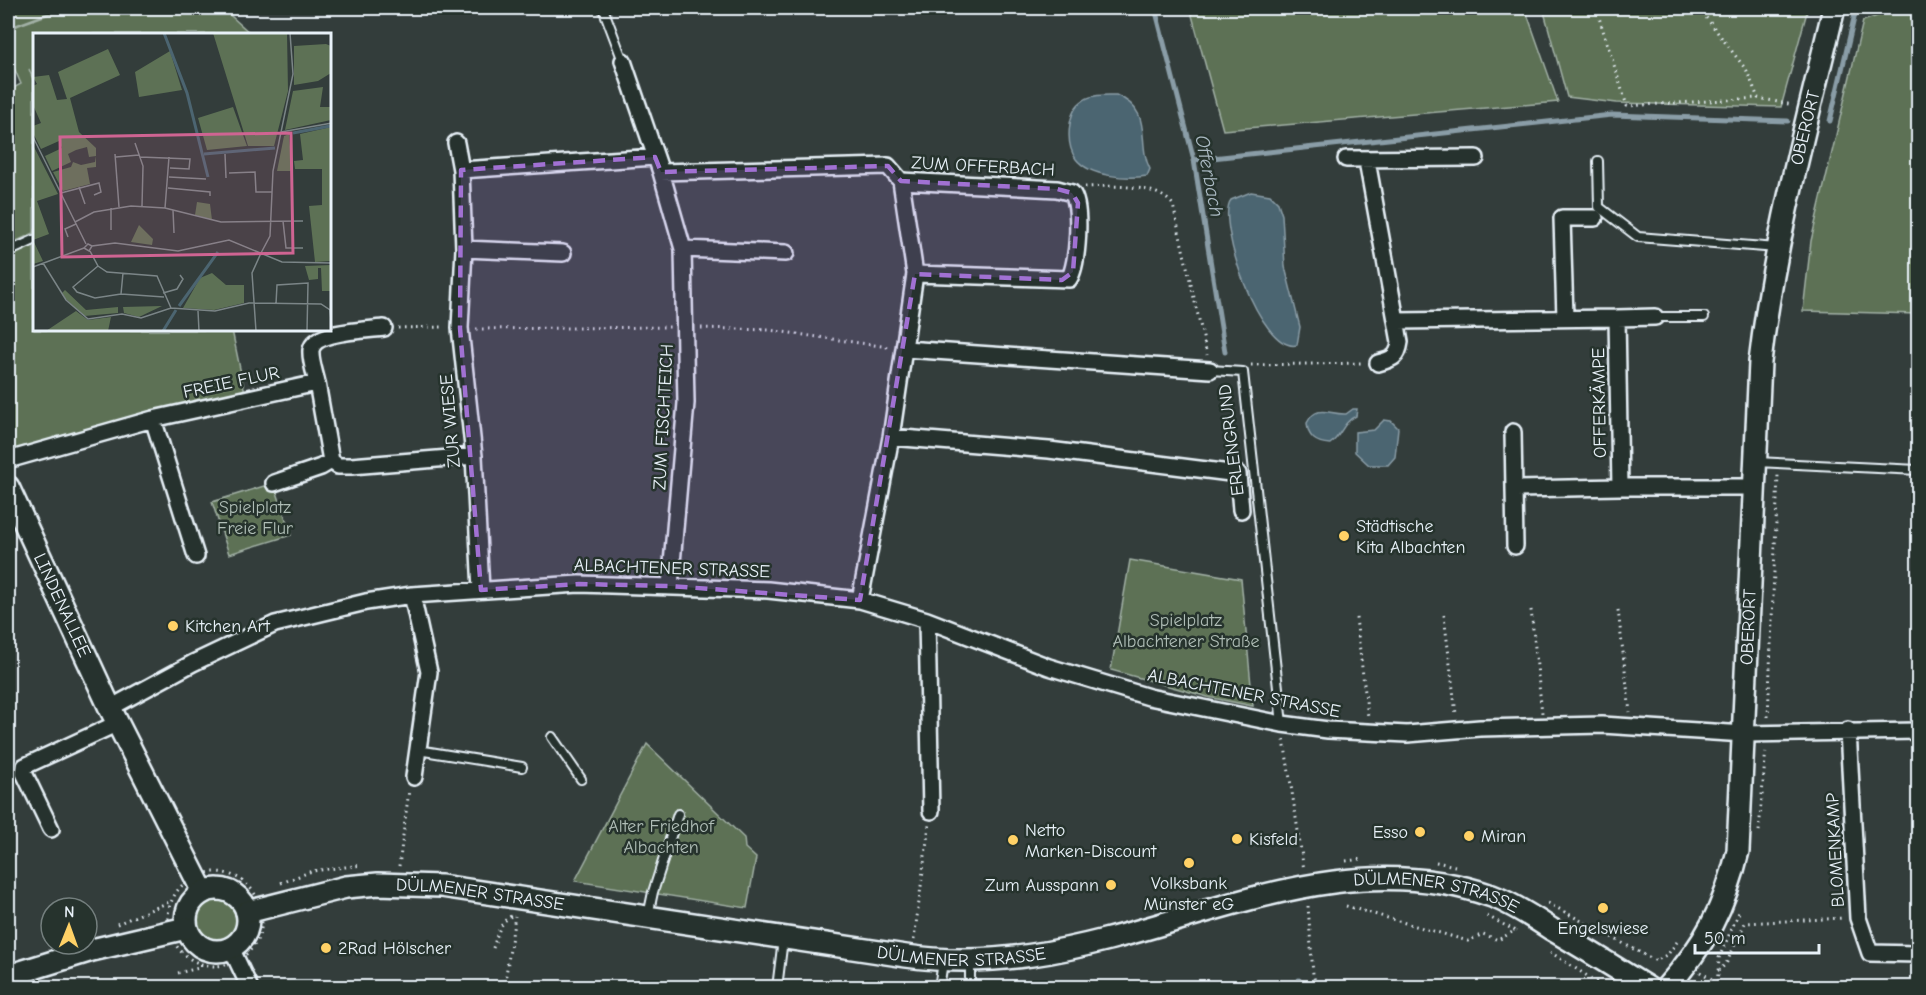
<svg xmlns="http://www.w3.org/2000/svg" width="1926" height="995" font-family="'Comic Neue',sans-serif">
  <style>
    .green { fill: #5d7155; stroke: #a2b1a6; stroke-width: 1.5 }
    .water { fill: #4c6571; stroke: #8a9da7; stroke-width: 1.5 }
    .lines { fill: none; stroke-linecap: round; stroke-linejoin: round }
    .stream { stroke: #8a9da7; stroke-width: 5 }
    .lane-casing { stroke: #e8f1f8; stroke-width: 12 }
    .street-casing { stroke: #e8f1f8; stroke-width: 20 }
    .secondary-casing { stroke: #e8f1f8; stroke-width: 26 }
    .path { stroke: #e8f1f8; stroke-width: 3; stroke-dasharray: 1.5 4.5; stroke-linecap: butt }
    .lane { stroke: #26332d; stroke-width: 8 }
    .street { stroke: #26332d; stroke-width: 15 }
    .secondary { stroke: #26332d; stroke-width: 21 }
    .marked { fill: #a171d3; fill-opacity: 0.2; stroke: #a171d3; stroke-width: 4.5; stroke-dasharray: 12 8; stroke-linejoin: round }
    .poi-dot { fill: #ffd166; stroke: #26332d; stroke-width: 2 }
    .labels { text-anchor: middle; stroke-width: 5; stroke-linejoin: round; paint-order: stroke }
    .street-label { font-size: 18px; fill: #e8f1f8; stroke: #26332d }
    .park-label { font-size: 18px; fill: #b0beb7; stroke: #26332d }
    .poi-label { font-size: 18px; fill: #e8f1f8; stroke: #26332d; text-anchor: start }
    .water-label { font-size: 20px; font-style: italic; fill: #aab9c2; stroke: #26332d }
    .inset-river { fill: none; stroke: #4c6571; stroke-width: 3 }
    .inset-road { fill: none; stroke: #7b8587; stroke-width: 1.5 }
    .view { fill: #cf6492; fill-opacity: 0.15; stroke: #cf6492; stroke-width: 3 }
    .inset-edge { fill: none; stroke: #e8f1f8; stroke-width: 3 }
  </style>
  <rect width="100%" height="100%" fill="#333d3b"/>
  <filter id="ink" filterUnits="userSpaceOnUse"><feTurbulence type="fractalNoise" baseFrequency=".0167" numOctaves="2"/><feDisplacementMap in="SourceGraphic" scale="12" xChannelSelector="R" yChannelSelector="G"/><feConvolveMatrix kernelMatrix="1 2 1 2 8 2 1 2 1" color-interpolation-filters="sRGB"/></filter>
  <g filter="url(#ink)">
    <path class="green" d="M8 8H62L8 28Z
      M66 8H222L251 34H34V80L29 69 34 82V233L8 245V91L21 84 8 54V29Z
      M1190 8H1525L1558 102 1223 130Z
      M1543 8H1808L1781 107 1617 103 1567 97Z
      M1900 8H1911L1918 172V314L1803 311 1811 241 1863 21Z
      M34 244V330H232L245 393 125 418 22 451 10 447 8 256Z
      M274 483 291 535 229 554 212 502Z
      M1130 560 1241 579 1253 706 1208 697 1111 670Z
      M647 744 744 838 745 848 756 858 747 908 575 881Z
      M196 920a20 20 0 1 1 40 0a20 20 0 1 1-40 0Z"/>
    <path class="water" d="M1116 95C1155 111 1136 143 1150 169L1147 176C1127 179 1090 177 1076 159 1065 144 1067 110 1084 100 1093 94 1106 95 1116 95Z
      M1251 192 1270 195 1278 203 1282 215 1285 267 1300 327 1297 345C1260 354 1215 219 1231 200Z
      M1353 409H1357L1356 416C1342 422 1342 436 1330 444 1316 443 1308 438 1307 423 1317 403 1329 415 1346 414Z
      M1384 420 1391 421 1398 428 1395 457 1388 465H1369L1355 452V432L1374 430Z"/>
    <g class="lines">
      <path class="stream" d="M1155 8 1194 160 1225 352
        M1830 121 1855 14
        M1194 160 1612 115 1788 121
        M1298 988 1299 980"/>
      <defs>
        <path id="lane" d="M603 8 623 61
          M1917 8 1918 33
          M1598 161 1599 207 1638 237 1777 248
          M8 252 34 240
          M1655 317H1704
          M1210 370 1243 372 1282 724
          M1757 462 1918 470
          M552 737 581 779
          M418 750 522 767
          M648 916 653 892 678 814
          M777 988 783 939
          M939 988 943 962
          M970 988V962"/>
        <path id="street" d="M623 61 661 172 683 249 686 403 670 586
          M456 143 461 170 464 249 460 328 474 456 481 590
          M1346 159 1476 158
          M1367 161 1400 342C1398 357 1393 359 1378 363
          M461 170 655 157
          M661 172 888 166 901 181 915 274 891 437 860 600
          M901 181 1057 189 1072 193C1082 206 1078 265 1069 279L915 274
          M464 249 563 253
          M683 249 786 253
          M1565 318 1562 218H1595
          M1617 318 1655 317
          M1398 321 1617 318 1620 487H1755
          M905 349 1210 370
          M317 383C315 373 310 360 311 350 314 331 367 330 384 328
          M153 419 196 556
          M1513 432 1515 546
          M891 437 1049 450 1238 474 1241 510
          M8 460 153 419 317 383 331 461 321 467 274 483
          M331 461 338 466H351L474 456
          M1515 489 1620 487
          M412 595 429 672 414 777
          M927 620 931 811
          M110 708 193 663 275 624 366 602 412 595 579 584 768 590 860 600 927 620 1049 667 1149 697 1282 724 1328 730 1407 734 1480 728 1602 725 1745 734 1918 731
          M1848 730 1858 918 1870 953 1918 954
          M51 829 24 773 25 766 118 723
          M231 948 250 988"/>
        <g id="secondary">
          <path id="s1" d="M8 487 110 708 203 892"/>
          <circle cx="217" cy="920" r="31"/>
          <path id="s2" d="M247 912 346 887 378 884 441 886 906 956C948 962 990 961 1032 955 1185 933 1335 840 1492 896 1513 904 1533 917 1551 929 1584 948 1616 968 1648 988"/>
          <path d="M8 976 92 950 186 928"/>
          <path id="s3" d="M1666 988C1705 945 1725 907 1738 851L1760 362C1774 242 1806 125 1834 8"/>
        </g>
      </defs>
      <use href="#lane" class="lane-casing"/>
      <use href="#street" class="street-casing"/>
      <use href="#secondary" class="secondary-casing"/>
      <path class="path" d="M1596 8 1627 106 1758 98
        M1699 8 1747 71 1758 98 1793 105
        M1085 187C1110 186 1157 183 1173 205L1207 355
        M398 328 445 327
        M701 328 769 330 888 347
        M476 329 670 327
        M1251 365 1364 363
        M1531 610 1542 713
        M1618 610 1630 712
        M1444 615 1456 714
        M1356 618 1368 717
        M1768 717 1778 475
        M1284 740 1304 870
        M1759 831 1766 748
        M1346 861 1363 859
        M1436 862 1455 866
        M399 866 409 790
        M168 919a47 47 0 1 1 94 0a47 47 0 1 1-94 0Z
        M281 883 312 871 362 865
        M1548 903 1656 961 1668 954 1677 942
        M1308 906 1313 974 1317 988
        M1346 906 1468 941 1483 934 1498 940 1516 930
        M1487 916 1516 931
        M117 924 169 902
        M914 940 929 825
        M493 948C497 936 499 923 511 916
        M1550 952 1606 988
        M1718 971 1726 964 1745 923 1845 918
        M1700 972 1717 982
        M178 973 199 968 202 964
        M504 988 515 916
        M1717 988 1719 958 1740 910"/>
      <use href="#lane" class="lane"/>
      <use href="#street" class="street"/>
      <use href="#secondary" class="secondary"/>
    </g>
  </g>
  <path class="marked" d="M655 157 661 172 888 166 901 181 1057 189 1072 193 1078 203 1073 272 1062 280 915 274 860 600 670 586 579 584 481 590 460 328 461 170Z"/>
  <g class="poi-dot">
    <circle cx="1344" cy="536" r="6"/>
    <circle cx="173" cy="626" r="6"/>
    <circle cx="1420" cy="832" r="6"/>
    <circle cx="1469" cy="836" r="6"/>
    <circle cx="1237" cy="839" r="6"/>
    <circle cx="1013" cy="840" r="6"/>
    <circle cx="1189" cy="863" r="6"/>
    <circle cx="1111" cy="885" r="6"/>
    <circle cx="1603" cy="908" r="6"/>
    <circle cx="326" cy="948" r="6"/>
  </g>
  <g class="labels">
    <g class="street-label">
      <text dy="6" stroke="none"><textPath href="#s3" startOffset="885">OBERORT</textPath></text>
      <text transform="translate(983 166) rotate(3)" y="6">ZUM OFFERBACH</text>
      <text transform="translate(231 382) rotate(-12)" y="6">FREIE FLUR</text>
      <text transform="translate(1599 403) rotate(-91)" y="6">OFFERKÄMPE</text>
      <text transform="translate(663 417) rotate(-87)" y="6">ZUM FISCHTEICH</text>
      <text transform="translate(450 421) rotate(-95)" y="6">ZUR WIESE</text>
      <text transform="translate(1231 440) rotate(-97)" y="6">ERLENGRUND</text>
      <text transform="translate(672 568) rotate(2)" y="6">ALBACHTENER STRASSE</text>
      <text dy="6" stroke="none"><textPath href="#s1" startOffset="130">LINDENALLEE</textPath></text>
      <text dy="6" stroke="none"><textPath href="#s3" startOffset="381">OBERORT</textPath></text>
      <text transform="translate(1244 693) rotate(11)" y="6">ALBACHTENER STRASSE</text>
      <text transform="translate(1835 850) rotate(-93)" y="6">BLOMENKAMP</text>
      <text dy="6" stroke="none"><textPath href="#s2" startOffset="237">DÜLMENER STRASSE</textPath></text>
      <text dy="6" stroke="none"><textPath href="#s2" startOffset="1209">DÜLMENER STRASSE</textPath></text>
      <text dy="6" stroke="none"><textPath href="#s2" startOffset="723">DÜLMENER STRASSE</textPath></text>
    </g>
    <g class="park-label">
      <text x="255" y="513">Spielplatz<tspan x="255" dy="21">Freie Flur</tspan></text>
      <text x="1186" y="626">Spielplatz<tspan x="1186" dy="21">Albachtener Straße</tspan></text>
      <text x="661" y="832">Alter Friedhof<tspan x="661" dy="21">Albachten</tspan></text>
    </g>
    <g class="poi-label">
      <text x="1356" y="532">Städtische<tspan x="1356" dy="21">Kita Albachten</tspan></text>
      <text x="185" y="632">Kitchen Art</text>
      <text x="1025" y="836">Netto<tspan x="1025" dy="21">Marken-Discount</tspan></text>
      <text x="1408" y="838" text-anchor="end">Esso</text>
      <text x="1481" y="842">Miran</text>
      <text x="1249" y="845">Kisfeld</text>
      <text x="1189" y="889" text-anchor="middle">Volksbank<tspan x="1189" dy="21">Münster eG</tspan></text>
      <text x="1099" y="891" text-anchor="end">Zum Ausspann</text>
      <text x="1603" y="934" text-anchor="middle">Engelswiese</text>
      <text x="338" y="954">2Rad Hölscher</text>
    </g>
    <g class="water-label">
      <text transform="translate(1210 176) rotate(79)" y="7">Offerbach</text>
    </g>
  </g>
  <g transform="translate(33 33)">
    <rect width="298" height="298" fill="#333d3b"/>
    <path d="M180 0H254L255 58 241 113H215ZM293 11 298 13V40L285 48 261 52V13ZM75 16 87 42 37 65 46 99 63 115V134L54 135 57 151 30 158 20 139 38 134 40 129 48 132 62 129 63 123 56 124 54 114 43 117 35 121 38 129 19 138 12 123 29 115 26 108 8 116 0 100V93L8 90 0 72V53L4 51 0 44 16 42 24 67 34 66 25 39ZM137 18 149 57 106 64 102 39ZM290 54 287 74H298V87L252 97 260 58ZM200 74 214 113 174 117 165 85ZM298 94V228L282 229 276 173 289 172V136H262L261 128 270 127 267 101ZM256 101 259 138H244L251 103ZM0 112 25 161 4 168 16 201 0 207 10 228 0 231ZM164 169 177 171 179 187 162 182ZM106 192 120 206 119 212 98 209ZM298 232V258H289L288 235H285V246L276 247 272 233ZM179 240 193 252H211V270L181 277 150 275 167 245ZM32 257 53 277 85 274V280L51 283 33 266 29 260ZM129 273 106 284 91 280 90 274ZM43 278 55 287 78 284 75 298H13Z" fill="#5d7155"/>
    <path class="inset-river" d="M131 0 154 60 175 144M260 100 297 93M171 121 242 115M146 273 185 219M130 298 143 277"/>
    <path class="inset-road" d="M248 99 299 90M0 104 53 211M102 110 110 133 109 173M82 121 86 174M192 121 193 145M83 124 106 122M107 124 157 126 156 136 137 135M196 140 222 139 223 159H239M136 144 173 146M46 154 52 171M135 155 177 159V163M28 160 66 150 68 159 61 162M78 175V197M132 175 136 124M140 177 141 200M250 188 253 215H270M42 189 61 179 98 173 132 175 188 189 270 188M35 204 32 196 43 191M59 213 55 211 51 215 56 218 59 213 82 210 145 218 196 207 249 229 299 230M57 218 65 233 74 239 124 243 138 275M228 220 237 203 240 138 260 41 257 0M10 230 33 267 55 286 89 281 108 285 138 275 182 278 216 270 288 271 297 277 299 297M65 233 40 254 44 259 62 265 88 261 131 264M0 234 51 215M130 260 144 256 150 246 147 242M88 261 90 240M243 271 244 252 275 250 274 298M165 278 166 298M223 298 219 240 228 220"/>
    <path class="view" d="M258 100 260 220 29 224 27 104Z"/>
    <rect width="298" height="298" class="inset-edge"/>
  </g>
  <rect width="1926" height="995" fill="none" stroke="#26332d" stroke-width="30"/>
  <rect x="15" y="15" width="1896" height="965" fill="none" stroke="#e8f1f8" stroke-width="2" filter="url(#ink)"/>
  <g transform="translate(69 926) rotate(1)"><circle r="28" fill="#26332d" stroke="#747f7e" stroke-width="1.5"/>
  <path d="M0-4.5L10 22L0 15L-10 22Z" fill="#ffd166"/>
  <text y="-9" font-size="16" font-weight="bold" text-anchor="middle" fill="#e8f1f8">N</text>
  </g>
  <path d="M1695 944v9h124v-9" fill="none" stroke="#e8f1f8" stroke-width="3"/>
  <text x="1704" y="944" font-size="18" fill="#e8f1f8" stroke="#26332d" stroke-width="4.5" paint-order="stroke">50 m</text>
</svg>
